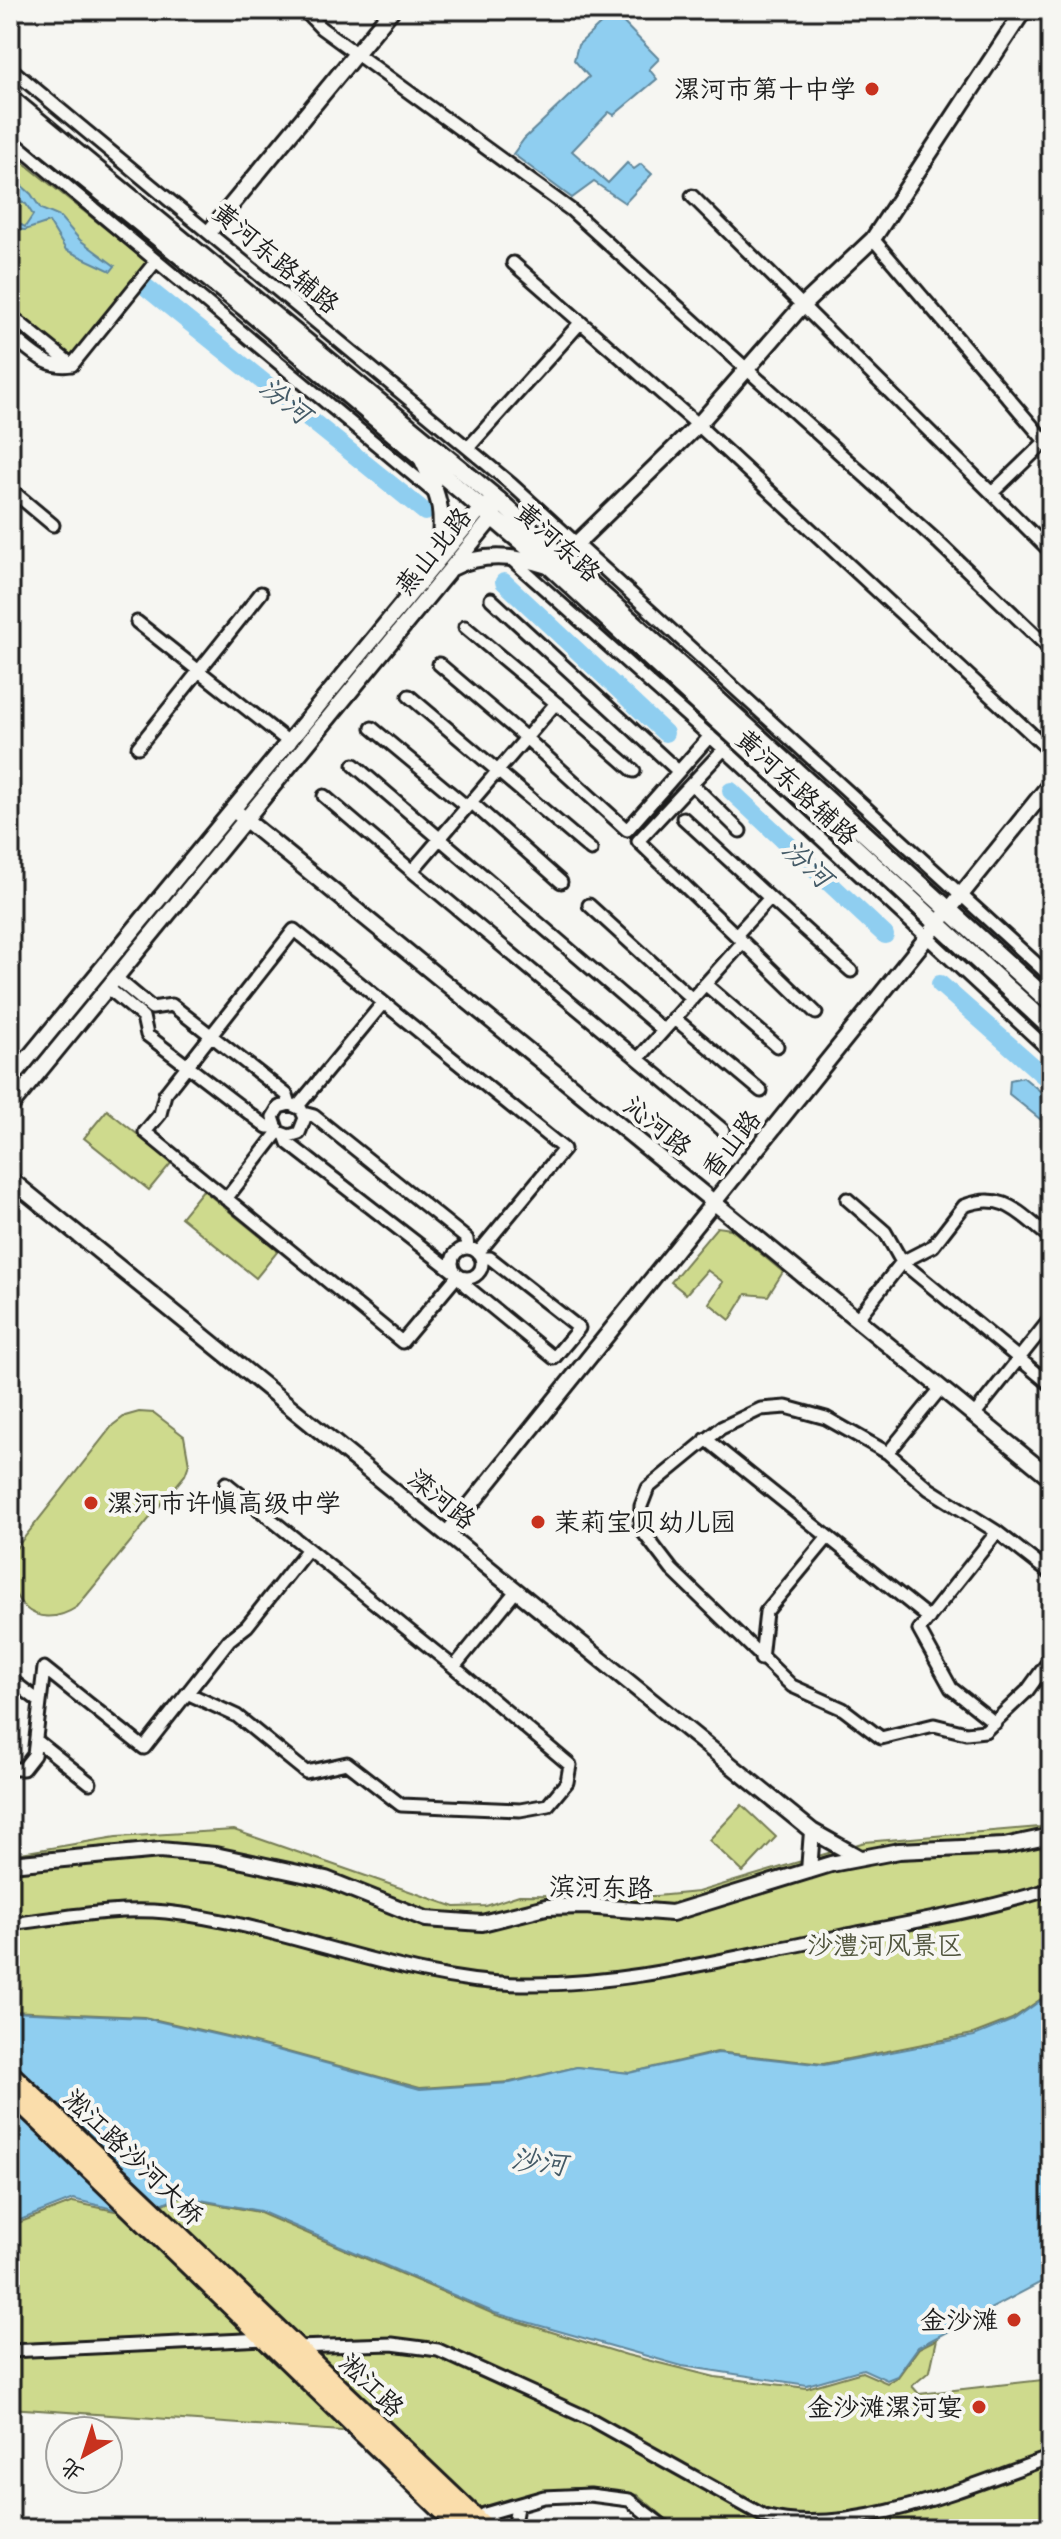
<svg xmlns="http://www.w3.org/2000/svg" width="1061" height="2539" font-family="'Architects Daughter','LXGW WenKai TC',sans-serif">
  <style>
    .green { fill: #ceda8d; stroke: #757b54; stroke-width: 2 }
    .water { fill: #8fcef0; stroke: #61879b; stroke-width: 2 }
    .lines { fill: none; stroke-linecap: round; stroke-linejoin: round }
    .river { stroke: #8fcef0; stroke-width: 18 }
    .minor-casing { stroke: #1c1c1c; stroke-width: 17 }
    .tertiary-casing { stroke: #1c1c1c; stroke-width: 20 }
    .secondary-casing { stroke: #1c1c1c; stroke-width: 22 }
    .primary-casing { stroke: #1c1c1c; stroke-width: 24 }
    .minor { stroke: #f6f6f2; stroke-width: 11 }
    .tertiary { stroke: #f6f6f2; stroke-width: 14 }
    .secondary { stroke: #f6f6f2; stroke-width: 16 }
    .primary { stroke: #faddab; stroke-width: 18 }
    .poi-dot { fill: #c8321e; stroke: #f6f6f2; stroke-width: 3 }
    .labels { text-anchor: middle; stroke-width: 8; stroke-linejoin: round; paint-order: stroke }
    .poi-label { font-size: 26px; fill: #1c1c1c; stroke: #f6f6f2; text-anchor: end }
    .street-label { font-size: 26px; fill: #1c1c1c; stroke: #f6f6f2 }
    .park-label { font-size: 26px; fill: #51553e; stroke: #f6f6f2 }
    .water-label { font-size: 28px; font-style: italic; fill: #445a66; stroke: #f6f6f2 }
  </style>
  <rect width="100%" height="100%" fill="#f6f6f2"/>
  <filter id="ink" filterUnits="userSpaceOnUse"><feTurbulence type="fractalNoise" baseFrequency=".0125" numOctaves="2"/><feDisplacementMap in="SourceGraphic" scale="16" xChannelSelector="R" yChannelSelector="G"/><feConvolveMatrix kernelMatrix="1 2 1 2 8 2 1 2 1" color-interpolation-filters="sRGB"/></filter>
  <g filter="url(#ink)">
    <path class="green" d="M10 152 147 262 69 358 10 310Z
      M107 1110 172 1162 149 1190 84 1138Z
      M203 1190 278 1251 256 1278 181 1217Z
      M717 1227 731 1229 783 1272 768 1296 746 1294 730 1320 709 1303 723 1282 707 1270 686 1294 671 1282Z
      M139 1412 154 1413 184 1436 189 1464 185 1475 77 1607C34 1635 1 1597 13 1552L113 1425 125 1416Z
      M742 1805 776 1837 743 1872 709 1840Z
      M1051 1820V1992L1012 2019 973 2034 823 2064 717 2052 629 2073 577 2067 510 2082 420 2088 244 2040 144 2017 10 2011V1852L21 1853 116 1837 234 1830 455 1907 486 1906 519 1895 656 1896 698 1892 865 1842 1040 1827Z
      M179 2197 258 2212 496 2315 627 2355 715 2377 807 2388 862 2372 887 2383 898 2377 919 2348 937 2339 930 2371 912 2386 919 2394 1051 2379V2519L1017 2529H678L638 2495 573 2488 477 2508 370 2409 342 2431 10 2408V2226L73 2202 124 2213 157 2207Z"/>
    <path class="water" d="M613 12 659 59 649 69 657 79 614 115 609 112 572 151 608 183 627 163 634 169 641 164 652 174 625 203 594 182 572 198 513 154 524 139 589 77 574 60 578 45Z
      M10 175 31 194 41 209 60 217 80 240 115 266 111 271 66 250 49 222 25 230 10 229V219L25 227 33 215 26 204 17 200 10 202Z
      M1023 1077 1051 1100V1128L1009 1094 1010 1080Z
      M1051 1993V2277L918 2347 897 2376 887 2380 863 2369 807 2385 682 2366 495 2313 260 2211 179 2196 157 2206 121 2211 73 2199 10 2224V2012L144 2018 244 2041 420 2089 510 2083 577 2067 629 2073 718 2053 824 2065 974 2036 1013 2020Z"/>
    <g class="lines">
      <path class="river" d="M147 288 425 512
        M504 582 665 733
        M731 791 885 935
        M940 984 1051 1082"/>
      <defs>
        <path id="minor" d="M304 10 321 28 571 210 940 544 1051 650
          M10 68 511 484 1051 977
          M10 139 436 494
          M692 196 1051 552
          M873 239 1051 448
          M513 263 698 425 1051 752
          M10 315 72 365 156 261
          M10 352 18 341C35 355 49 369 72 365
          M468 448 581 322
          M10 489 53 525
          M992 493 1051 436
          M510 558 724 749 1051 1052
          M491 599 678 771
          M137 622 290 743
          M439 664 526 738 556 703 465 627
          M409 696 591 850
          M556 703 634 771
          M372 728 467 807
          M710 736 627 830 526 738 412 871 638 1059 743 942 638 841 724 749
          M138 747 261 593
          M354 765 663 1030
          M692 784 740 831
          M324 796 412 871
          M472 803 561 882
          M683 818 770 898 736 935
          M770 898 851 971
          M589 905 692 999
          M743 942 816 1013
          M115 977 152 1008 172 1005 287 1095 290 1104 301 1109 305 1118 299 1133 289 1136 278 1132 273 1117 279 1107 290 1104
          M705 984 777 1046
          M107 987 143 1017 147 1035 267 1127H275
          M674 1018 761 1091
          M638 1059 723 1130
          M298 1106 383 1003
          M303 1113 314 1116 467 1239 468 1248
          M285 1135 288 1143 458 1275 466 1286 554 1358 579 1328 490 1258H481
          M226 1199 278 1132
          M847 1199 885 1232 902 1262 1051 1385
          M452 1263a15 15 0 1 1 30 0a15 15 0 1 1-30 0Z
          M458 1275 402 1342 145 1132 160 1114 165 1094 294 930 564 1149 478 1253
          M857 1319 902 1262 933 1246 964 1206C1005 1190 1020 1215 1051 1238
          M974 1415 1051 1318
          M706 1439 929 1618
          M888 1453 941 1388
          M226 1483 308 1549
          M1051 1574 997 1532 929 1489 888 1453 826 1418 786 1407 761 1409 721 1428 648 1488 641 1506 640 1528 672 1570 792 1686 843 1709 881 1738 934 1725 966 1733 985 1731 1027 1691 1051 1658
          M761 1659 766 1612 828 1537
          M10 1679 40 1702
          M187 1693 237 1716 306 1772 347 1763 401 1805 520 1810 548 1805 567 1782 570 1765 454 1667
          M995 1723 951 1688 919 1630 997 1532
          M36 1740 90 1783
          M10 1769H23L34 1755 44 1668 144 1748 229 1640 247 1626 308 1549 454 1667 516 1591
          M10 1924C61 1918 115 1907 166 1912 286 1925 402 1982 522 1984 624 1986 727 1958 827 1939 902 1924 977 1912 1051 1889
          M295 2347 392 2344 438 2350 592 2420 764 2516C849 2539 969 2486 1051 2457
          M10 2351 265 2339
          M485 2514 500 2529
          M479 2522 485 2514 544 2497 590 2495 629 2500 667 2529
          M513 2529 517 2507
          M1033 2529 1051 2524"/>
        <path id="tertiary" d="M210 231 392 10
          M421 458C442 502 444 511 438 560
          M577 543 698 425 801 307 873 239 1024 10
          M452 568C482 552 517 556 548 566
          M235 811 1051 1478
          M10 1080 482 507 490 503
          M10 1107 493 517 495 508
          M10 1179 812 1831 809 1871
          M447 1534 1051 783
          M812 1831 860 1858
          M10 1864 160 1850 215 1855 326 1879 426 1919 482 1923 546 1907 585 1906 672 1913 831 1864 899 1851 1004 1846 1051 1836"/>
        <path id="secondary" d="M10 98 498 500 1051 1003
          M10 118 244 307 550 566 1051 1028"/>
        <path id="primary" d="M10 2074 487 2529
          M10 2092 462 2529"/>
      </defs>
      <use href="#minor" class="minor-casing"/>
      <use href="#tertiary" class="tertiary-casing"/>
      <use href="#secondary" class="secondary-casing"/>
      <use href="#primary" class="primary-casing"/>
      <use href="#minor" class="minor"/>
      <use href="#tertiary" class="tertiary"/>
      <use href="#secondary" class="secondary"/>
      <use href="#primary" class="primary"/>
    </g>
  </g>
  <g class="poi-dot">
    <circle cx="872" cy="89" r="8"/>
    <circle cx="91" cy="1503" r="8"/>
    <circle cx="538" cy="1522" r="8"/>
    <circle cx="1014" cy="2320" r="8"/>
    <circle cx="979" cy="2407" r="8"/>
  </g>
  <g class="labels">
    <g class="poi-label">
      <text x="856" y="98">漯河市第十中学</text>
      <text x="107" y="1512" text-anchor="start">漯河市许慎高级中学</text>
      <text x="554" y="1531" text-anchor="start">茉莉宝贝幼儿园</text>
      <text x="998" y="2329">金沙滩</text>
      <text x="963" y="2416">金沙滩漯河宴</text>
    </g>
    <g class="street-label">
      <text transform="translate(276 258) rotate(40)" y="9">黄河东路辅路</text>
      <text transform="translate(558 542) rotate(42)" y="9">黄河东路</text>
      <text transform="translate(433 551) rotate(-51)" y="9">燕山北路</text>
      <text transform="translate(797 787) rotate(43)" y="9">黄河东路辅路</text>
      <text transform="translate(658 1126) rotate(39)" y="9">沁河路</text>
      <text transform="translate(731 1144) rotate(-52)" y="9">香山路</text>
      <text transform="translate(442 1499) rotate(39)" y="9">滦河路</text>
      <text transform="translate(601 1887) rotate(1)" y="9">滨河东路</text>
      <text transform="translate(134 2157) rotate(44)" y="9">淞江路沙河大桥</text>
      <text transform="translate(372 2385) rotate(44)" y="9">淞江路</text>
    </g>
    <g class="park-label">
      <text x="885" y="1954">沙澧河风景区</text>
    </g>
    <g class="water-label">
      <text transform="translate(286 400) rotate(39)" y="10">汾河</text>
      <text transform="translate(808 863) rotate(43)" y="10">汾河</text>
      <text transform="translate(539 2161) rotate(7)" y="10">沙河</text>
    </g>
  </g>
  <rect width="1061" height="2539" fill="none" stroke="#f6f6f2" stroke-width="40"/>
  <rect x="20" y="20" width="1021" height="2499" fill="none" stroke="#1c1c1c" stroke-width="3" filter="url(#ink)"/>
  <g transform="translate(84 2455) rotate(219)"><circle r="38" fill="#f6f6f2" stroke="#9f9f9c" stroke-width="2"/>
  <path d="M0-6L14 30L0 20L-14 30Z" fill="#c8321e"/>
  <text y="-12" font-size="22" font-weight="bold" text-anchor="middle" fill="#1c1c1c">北</text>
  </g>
</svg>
